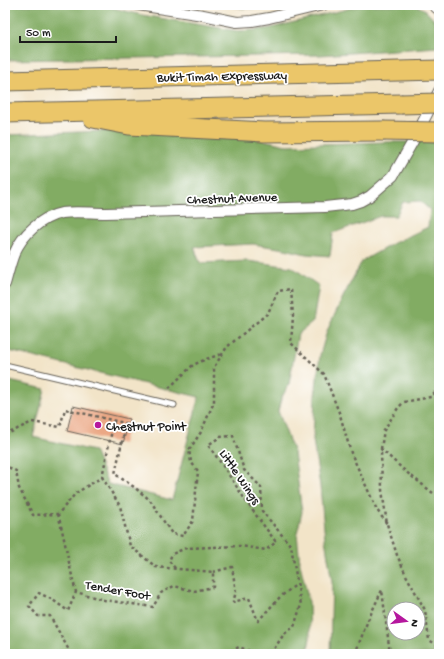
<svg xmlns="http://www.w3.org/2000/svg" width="444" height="659" font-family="'Gochi Hand',sans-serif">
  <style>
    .forest { fill: #82ac63; stroke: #4f6440; fill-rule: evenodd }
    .building { fill: #eba885 }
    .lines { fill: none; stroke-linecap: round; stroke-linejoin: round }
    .service-casing { stroke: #676258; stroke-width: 7 }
    .minor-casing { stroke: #676258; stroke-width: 12 }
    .motorway-casing { stroke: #676258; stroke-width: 21 }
    .path { stroke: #676258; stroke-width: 2.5; stroke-dasharray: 3 3; stroke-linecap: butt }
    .service { stroke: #fff; stroke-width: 5 }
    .minor { stroke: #fff; stroke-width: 10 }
    .motorway { stroke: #ebc669; stroke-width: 19 }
    .motorway-bridge-casing { stroke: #676258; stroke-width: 21; stroke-linecap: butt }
    .motorway-bridge { stroke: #ebc669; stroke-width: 19 }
    .poi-dot { fill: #b5179e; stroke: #fff; stroke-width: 1.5 }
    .labels { text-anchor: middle; stroke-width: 3.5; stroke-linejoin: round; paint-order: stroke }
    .street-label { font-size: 13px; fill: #1c1c1c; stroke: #fff }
    .poi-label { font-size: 13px; fill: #1c1c1c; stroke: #fff; text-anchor: start }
  </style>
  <rect width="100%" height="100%" fill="#fff"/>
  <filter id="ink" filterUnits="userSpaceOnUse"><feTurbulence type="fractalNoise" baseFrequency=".025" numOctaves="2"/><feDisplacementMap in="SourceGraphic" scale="8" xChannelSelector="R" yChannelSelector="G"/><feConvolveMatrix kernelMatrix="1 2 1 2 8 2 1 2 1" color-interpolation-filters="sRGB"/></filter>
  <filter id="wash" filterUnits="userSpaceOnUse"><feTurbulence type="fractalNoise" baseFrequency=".012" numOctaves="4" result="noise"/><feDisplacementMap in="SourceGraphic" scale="16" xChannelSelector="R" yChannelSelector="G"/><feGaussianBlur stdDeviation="0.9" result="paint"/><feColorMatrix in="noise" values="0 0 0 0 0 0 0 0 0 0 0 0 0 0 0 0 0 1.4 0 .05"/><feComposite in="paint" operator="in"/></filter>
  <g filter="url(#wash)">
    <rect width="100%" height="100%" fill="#f2e4c8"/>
    <path class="forest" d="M5 5H101L142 15 238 31 255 30 271 28 363 5H415L424 9 436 22 439 27V47L320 55 5 60Z
      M226 5H271C255 10 242 9 226 5Z
      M204 127 286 145 387 142H439V654H330L332 582 325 539 320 486 313 440 315 396 320 355 327 331 344 295 362 261 394 243 428 227 430 210 420 201 403 202 396 216H381L333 233 330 256 306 254 285 249 253 244 194 247 200 263 248 261 292 267 319 286 313 322 298 334 289 384 281 399 278 411 294 453 302 512 297 533 300 564 309 602 310 638 307 654H5V380L45 389 33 437 94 451 108 484 172 500 199 397 5 350V135ZM394 609H418V633H394Z"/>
    <g id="blocks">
      <path class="building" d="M73 406 129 419 123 444 67 431Z"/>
    </g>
  </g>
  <g filter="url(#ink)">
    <use href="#blocks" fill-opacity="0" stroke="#676258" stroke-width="1"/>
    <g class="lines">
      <defs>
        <path id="service" d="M5 365 174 405
          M5 648 10 654"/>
        <path id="minor" d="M138 5 203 15 237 22 252 21 269 18 323 5
          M433 5 439 10
          M5 284C8 274 10 264 14 254 22 235 41 217 62 213 76 211 91 213 106 213L325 207 352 204 361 201 370 196 377 190 393 176 412 143 439 91"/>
        <path id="motorway" d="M5 81 439 70
          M5 113 401 104
          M93 118 129 125 264 132 383 131"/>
      </defs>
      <use href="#service" class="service-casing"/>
      <use href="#minor" class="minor-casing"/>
      <use href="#motorway" class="motorway-casing"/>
      <path class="path" d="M169 388 193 365 206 359 222 354
        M126 423 115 474 134 487 150 500 172 534 183 536 193 521 198 471 191 462 189 450 201 432 214 402V367L227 347 268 313 278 291 291 289 293 316 291 343 324 374 340 415 351 453 377 510 387 524
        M5 435 32 422 60 427 65 409 137 426
        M381 449 384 430 398 408 404 402 431 397 439 386
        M5 471 8 467 16 471 19 488 33 515 58 514 76 493 102 477 114 421
        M439 493H433L405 471 381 449 382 490 387 524 397 555 406 575 425 610 429 640 439 646
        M58 514C65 540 69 566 76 592L104 600 153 607 161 593 174 586 194 591 213 587V572L156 567 130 546 120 506 102 477
        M175 568 169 561 172 554 186 548 240 546 266 550 276 542 250 507 221 463 208 445 220 437 233 436 244 470 261 487 262 511 291 546 301 605 294 627 284 634 272 652 258 654 239 647 225 654
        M213 572 232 567 236 592 233 602 249 598 258 621 280 597 297 584
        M71 654 65 643 50 616H38L29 606 39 593 53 600 68 611 76 592
        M355 654 368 620 382 590 390 654"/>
      <use href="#service" class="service"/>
      <use href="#minor" class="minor"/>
      <use href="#motorway" class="motorway"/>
      <defs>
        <path id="motorway-bridge" d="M401 104 439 103
          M383 131 439 132"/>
      </defs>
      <use href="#motorway-bridge" class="motorway-bridge-casing"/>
      <use href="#motorway-bridge" class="motorway-bridge"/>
    </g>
  </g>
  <circle class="poi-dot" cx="98" cy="425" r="4"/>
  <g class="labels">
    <g class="street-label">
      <text transform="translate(222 75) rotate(-1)" y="5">Bukit Timah Expressway</text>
      <text transform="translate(232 197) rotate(-2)" y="5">Chestnut Avenue</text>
      <text transform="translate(241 476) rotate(56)" y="5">Little Wings</text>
      <text transform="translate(118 589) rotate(10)" y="5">Tender Foot</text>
    </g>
    <g class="poi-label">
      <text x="106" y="430">Chestnut Point</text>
    </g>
  </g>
  <rect width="444" height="659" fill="none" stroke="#fff" stroke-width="20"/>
  <g transform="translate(406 621) rotate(104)"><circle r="19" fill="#ffffff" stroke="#a4a4a4"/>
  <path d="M0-3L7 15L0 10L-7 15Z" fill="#b5179e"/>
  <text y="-6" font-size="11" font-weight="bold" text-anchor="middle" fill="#1c1c1c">N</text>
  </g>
  <path d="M20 36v6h96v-6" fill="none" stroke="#1c1c1c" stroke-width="2"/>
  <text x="26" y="36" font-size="12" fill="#1c1c1c" stroke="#ffffff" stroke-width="3" paint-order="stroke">50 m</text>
</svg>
